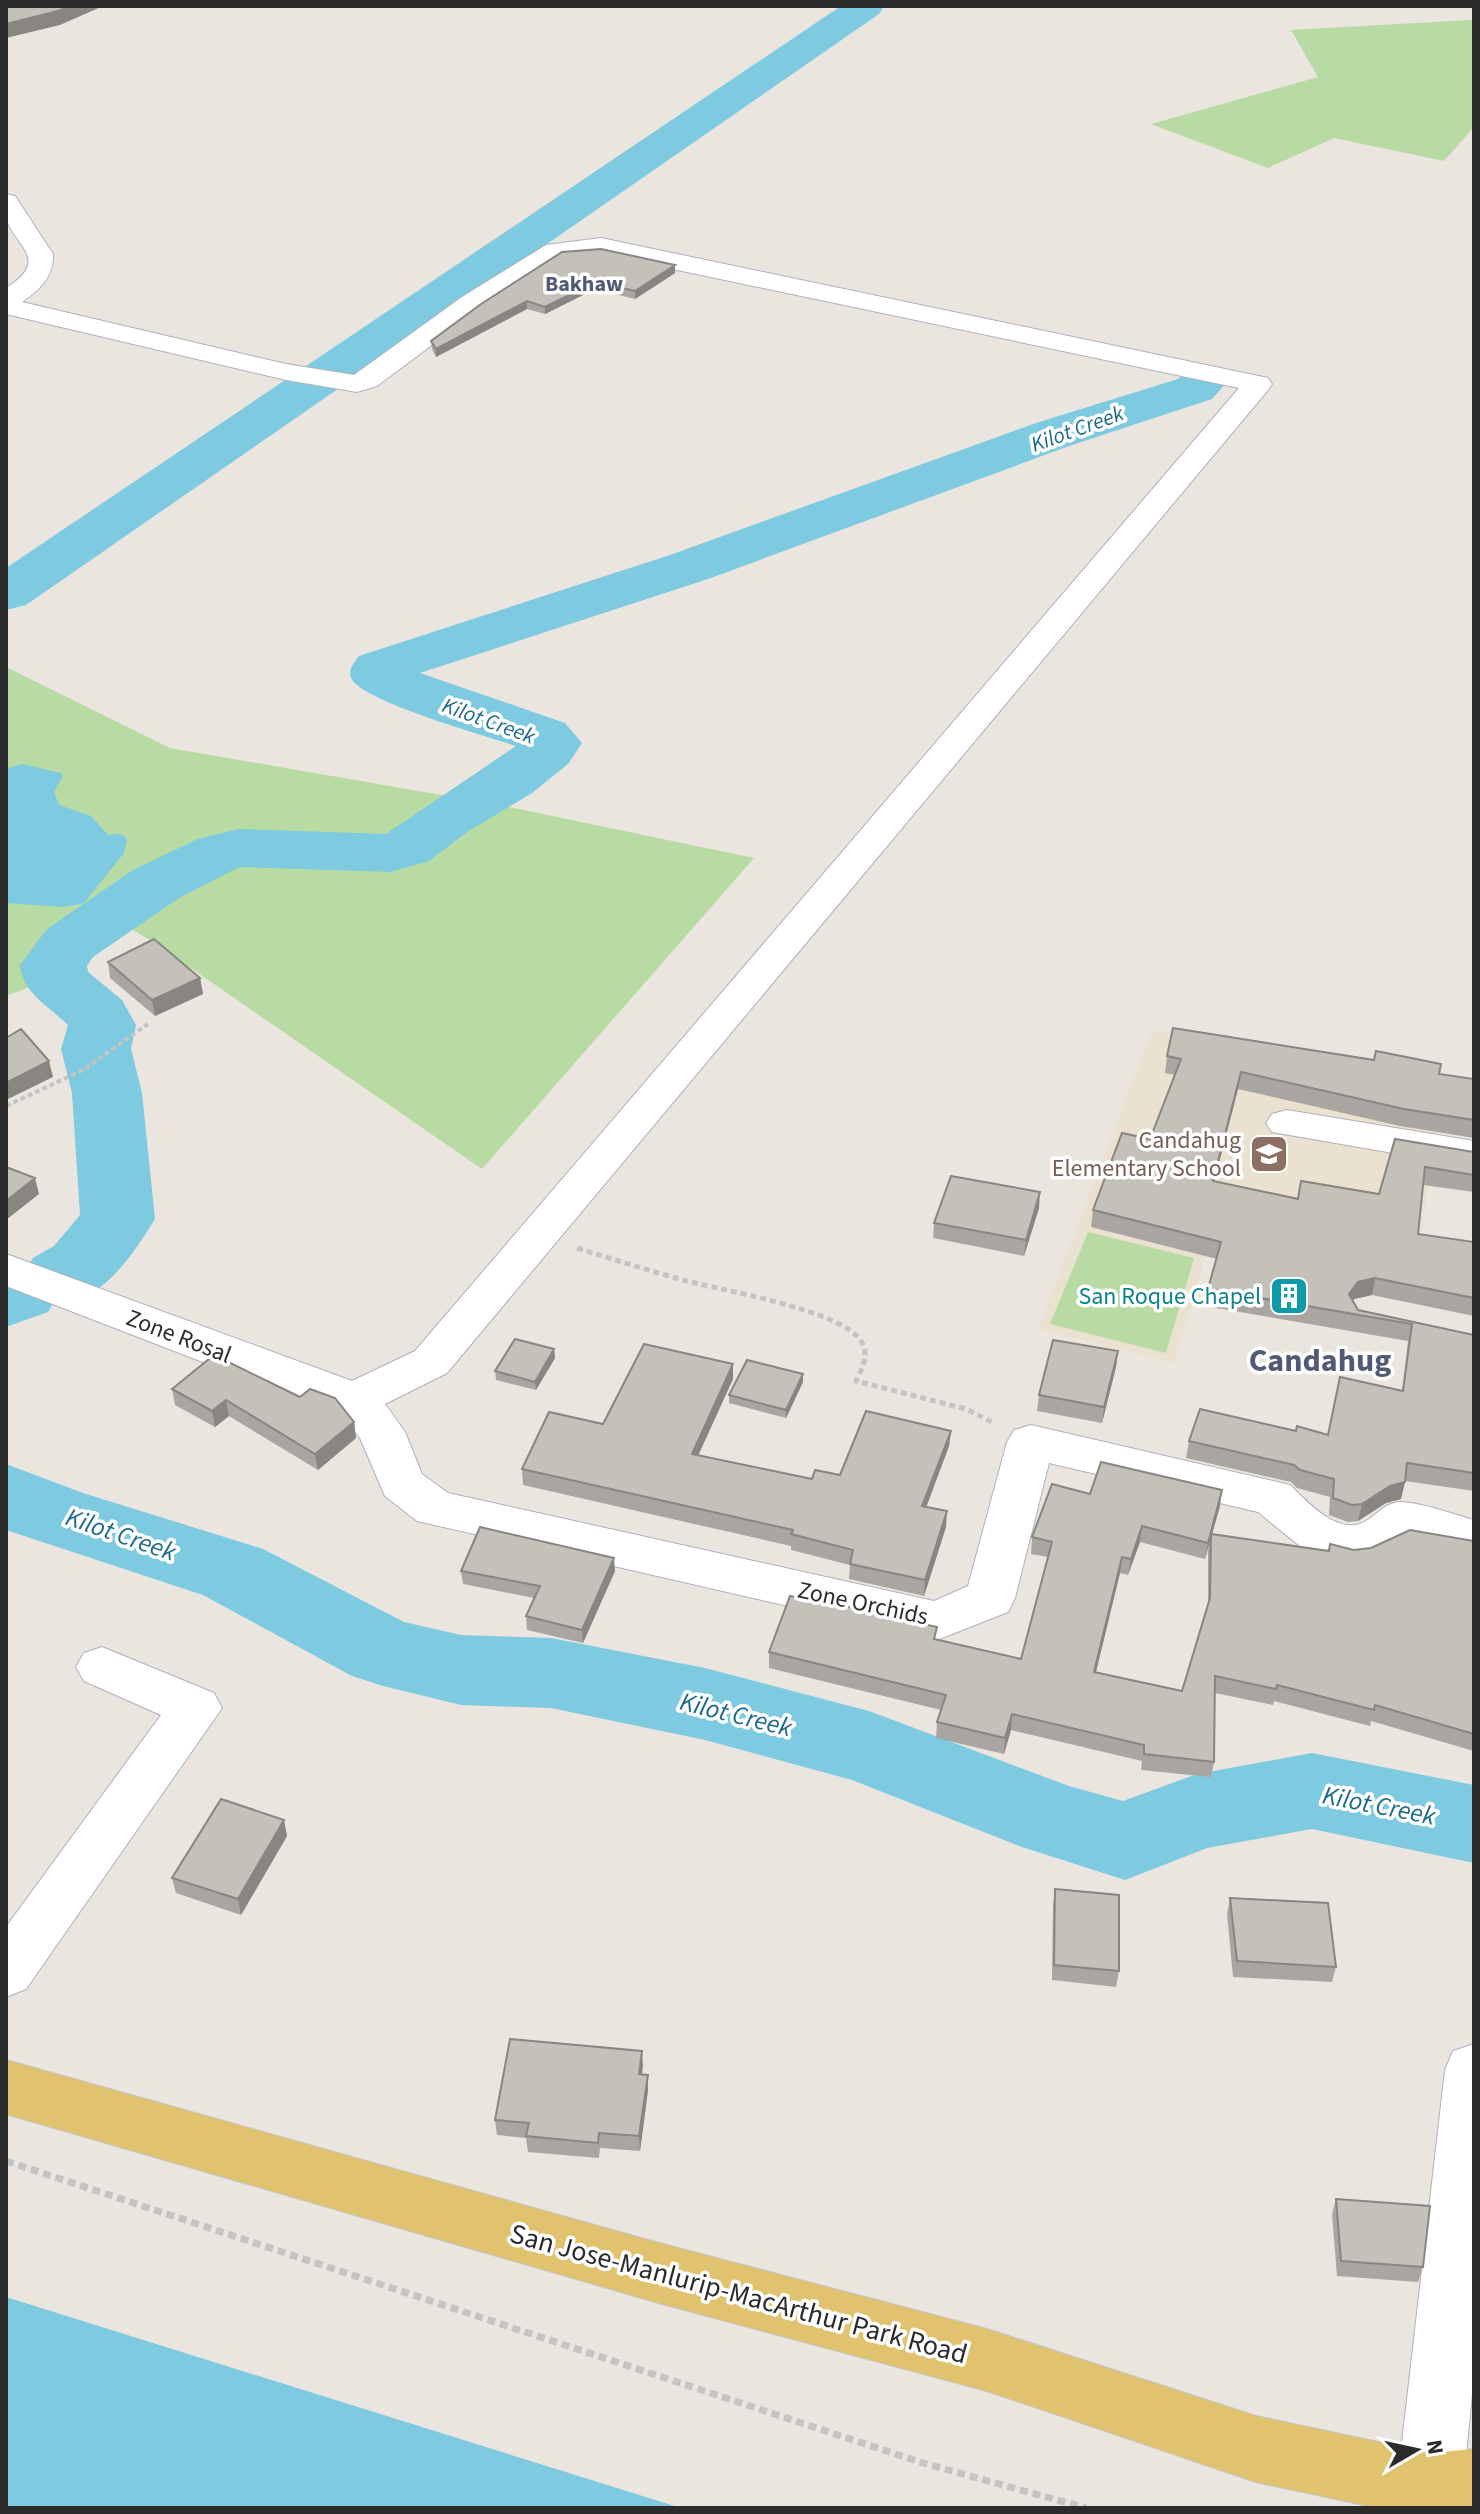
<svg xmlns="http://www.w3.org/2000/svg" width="1480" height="2514" font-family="'Source Sans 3',sans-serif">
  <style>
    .education { fill: #eae1d0 }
    .green { fill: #b7dba2 }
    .water { fill: #7ecae0 }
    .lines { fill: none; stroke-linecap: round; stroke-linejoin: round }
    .river { fill: #7ecae0; fill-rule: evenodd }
    .minor-casing { stroke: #afb1ba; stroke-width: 2 }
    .major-casing { stroke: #c4c4c4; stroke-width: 2 }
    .path-far2 { stroke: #c4c4c4; stroke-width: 4; stroke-dasharray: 5 3; stroke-linecap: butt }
    .path-far1 { stroke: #c4c4c4; stroke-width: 5; stroke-dasharray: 6 4; stroke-linecap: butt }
    .path { stroke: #c4c4c4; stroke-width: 7; stroke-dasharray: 8 5; stroke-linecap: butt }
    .minor { fill: #fff; fill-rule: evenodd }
    .major { fill: #e0c26f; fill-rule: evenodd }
    .wall { fill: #a9a5a0; fill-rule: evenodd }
    .shaded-wall { fill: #898682 }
    .building { fill: #c4c0ba; stroke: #898682; stroke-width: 2 }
    .labels { text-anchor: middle; stroke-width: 7; stroke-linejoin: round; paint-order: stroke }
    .far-neighbourhood-label { font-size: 22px; font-weight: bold; fill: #505976; stroke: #fff }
    .far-water-label { font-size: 22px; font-style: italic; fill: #1d6a8c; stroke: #fff }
    .education-label { font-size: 24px; fill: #785e54; stroke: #fff; text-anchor: end }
    .culture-label { font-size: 24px; fill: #0d838f; stroke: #fff; text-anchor: end }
    .street-label { font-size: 24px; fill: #2b2b2b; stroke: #fff }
    .water-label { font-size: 26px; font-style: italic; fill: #1d6a8c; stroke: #fff }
    .near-street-label { font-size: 28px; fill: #2b2b2b; stroke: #fff }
    .district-label { font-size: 32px; font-weight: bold; fill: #505976; stroke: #fff }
  </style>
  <rect width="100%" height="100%" fill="#ebe5df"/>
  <path class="education" d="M1152 1030 1287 1056 1443 1078 1414 1285 1207 1250 1174 1363 1038 1329Z"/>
  <path class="green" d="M1471 20 1474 23V127L1444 161 1334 138 1268 168 1151 124 1318 77 1291 30Z
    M6 667 170 748 453 797 392 838 226 837C164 854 71 919 24 963L25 976 32 986 6 996Z
    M495 804 754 858 482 1169 150 940 121 923 172 890 238 857 393 865 419 857Z
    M1088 1232 1194 1258 1166 1353 1050 1324Z"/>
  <path class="water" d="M22 764 61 773 63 776 54 792 59 805 91 816 108 835 120 834 127 838 124 853 84 903 64 907 6 903V769Z
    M6 2297 681 2508H6Z"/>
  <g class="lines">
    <path class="river" d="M841 6H884L879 14 26 605 6 610V568Z
      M1203 367 1220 372 1227 382 1212 399 1072 445 708 579 420 673 565 723 582 743 568 764 532 793 467 832 429 861 391 872 239 867 179 898 93 957 87 966 88 972 122 1000 136 1025 131 1049 142 1093 155 1219C135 1251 100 1308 55 1300L48 1312 6 1327V1271L26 1268 33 1258 54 1246 80 1215 72 1093 61 1049 68 1025C49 1006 23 994 20 965L47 929 133 870 198 839 238 829 386 834 516 746C486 736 361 701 351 678 348 669 354 663 359 656L670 555 1036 423 1178 379 1186 372Z
      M6 1464 83 1493 263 1549 404 1622 461 1635 551 1638 705 1668 869 1711 1069 1786 1123 1801 1197 1774 1312 1753 1474 1785V1863L1312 1829 1207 1848 1125 1880 1022 1847 852 1780 705 1740 551 1708 461 1705 383 1686 352 1676 203 1595 6 1530Z"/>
    <defs>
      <path id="minor" d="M6 194 15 196 53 254C54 277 39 290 22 302L286 364 354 375 462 297 546 245 601 238 1268 378 1272 384 1268 390 447 1373 385 1404 405 1432 422 1474 448 1493 934 1601 968 1586 1007 1442 1014 1430 1031 1425 1290 1485C1308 1503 1342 1540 1369 1519 1379 1512 1387 1502 1401 1502 1424 1503 1452 1514 1474 1520V1556L1409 1540 1401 1547 1367 1561 1351 1563 1334 1560 1301 1547 1258 1512 1049 1463 1015 1598 1008 1612 937 1640 417 1521 385 1496 360 1438 339 1411 239 1376 6 1286V1254L352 1381 415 1351 1239 388 601 254 561 257 480 309 377 386 357 392 286 380 6 314V288C50 260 18 249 6 219 4 213 6 201 6 194Z
        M1287 1110 1474 1141V1167L1272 1132 1266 1123 1272 1114Z
        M102 1647 214 1693 222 1708 26 1989 6 1997V1927L161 1715 84 1681 76 1667 84 1653Z
        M1474 2044V2374L1463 2486 1454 2508H1406L1397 2486 1445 2070 1453 2051Z"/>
      <path id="major" d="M6 2060 659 2243 987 2329 1256 2416 1430 2453 1474 2449V2508H1378L1256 2482 987 2391 659 2303 6 2114Z"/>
    </defs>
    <use href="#minor" class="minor-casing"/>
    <use href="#major" class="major-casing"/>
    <path class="path-far2" d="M6 1106 83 1070 148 1024"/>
    <path class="path-far1" d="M577 1248C612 1259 647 1270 683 1280 720 1290 842 1310 861 1341 870 1355 862 1368 856 1381L966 1409 994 1423"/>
    <path class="path" d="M6 2161 923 2463 1086 2508"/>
    <use href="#minor" class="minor"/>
    <use href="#major" class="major"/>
  </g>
  <path class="wall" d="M601 249 675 265V273L635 299 595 289 545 314 527 309 436 357 432 349 431 341Z
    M108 962 200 978 203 994 155 1016 110 978Z
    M1167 1056 1439 1074 1474 1079V1138L1400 1126 1238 1089 1214 1181 1298 1198 1379 1194 1395 1139 1474 1152V1192L1423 1185 1418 1234 1474 1242V1316L1372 1295 1354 1299 1353 1301 1358 1310 1474 1335V1491L1405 1481 1401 1499 1386 1503 1358 1521 1348 1522 1329 1515 1330 1497 1297 1488 1291 1482 1186 1458 1189 1441 1296 1431 1328 1435 1402 1391 1408 1341 1205 1306 1208 1289 1217 1259 1091 1227 1093 1210 1150 1139 1175 1075 1165 1073Z
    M1039 1208 1024 1256 933 1238 934 1223Z
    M554 1349 555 1358 536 1390 496 1380 495 1371Z
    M1118 1351 1116 1367 1102 1423 1037 1411 1039 1395Z
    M803 1374V1382L786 1418 729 1403V1395Z
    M733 1379 698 1455 812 1479 840 1475 951 1431 949 1446 926 1507 946 1527 924 1596 849 1579 850 1565 791 1550V1546L523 1485 522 1469 603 1424Z
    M172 1389 300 1397 354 1422 356 1438 318 1470 229 1416 215 1427 175 1405Z
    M1090 1494 1220 1506 1212 1534 1328 1550 1330 1544 1354 1550 1474 1541V1751L1371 1721 1370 1726 1274 1701 1273 1705 1215 1693 1214 1762 1211 1777 1141 1770 1142 1761 1011 1730 1004 1754 936 1738 937 1722 941 1710 769 1668V1652L936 1639 1021 1659 1048 1557 1031 1554 1032 1537ZM1210 1541 1208 1550V1607L1182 1691 1096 1672 1120 1573 1128 1575 1140 1542 1205 1559Z
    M461 1571H615L583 1643 527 1630 526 1616 534 1598 463 1584Z
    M287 1836 241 1915 176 1893 172 1878Z
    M1055 1889 1119 1971 1116 1987 1052 1980 1053 1905Z
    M1230 1898 1336 1967 1332 1982 1233 1977 1227 1914Z
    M642 2051V2074L648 2090 640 2151 600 2148 599 2158 528 2152 526 2138 497 2135 495 2120Z
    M1336 2199 1423 2267 1418 2282 1337 2276 1332 2214Z"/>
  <path class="shaded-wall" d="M70 6H103L60 25 6 38V24Z
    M675 265V273L635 299V291Z
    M595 282V289L545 314V307Z
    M527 301V309L436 357V349Z
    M200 978 203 994 155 1016 152 1000Z
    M49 1061 53 1077 6 1100V1083Z
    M1241 1072 1238 1089 1210 1198 1213 1181Z
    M35 1178 39 1194 6 1220V1201Z
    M1040 1192 1039 1208 1024 1256 1026 1240Z
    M1375 1278 1372 1295 1354 1299 1345 1311 1349 1294 1358 1282Z
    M554 1349 555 1358 536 1390 535 1382Z
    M1118 1351 1116 1367 1102 1423 1104 1407Z
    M733 1364V1379L692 1469V1454Z
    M803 1374V1382L786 1418V1410Z
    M226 1400 229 1416 215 1427 212 1411Z
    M354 1422 356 1438 318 1470 315 1454Z
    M951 1431 949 1446 921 1521 922 1506Z
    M1405 1482 1401 1499 1386 1503 1358 1521 1362 1504 1390 1486Z
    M1222 1490 1220 1506 1205 1559 1208 1543Z
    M947 1511 946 1527 924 1596 925 1580Z
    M1142 1526 1140 1542 1128 1575 1131 1559Z
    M1122 1557 1120 1573 1092 1688 1094 1672Z
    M614 1558 615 1571 583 1643 582 1630Z
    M1012 1714 1011 1730 1004 1754 1005 1738Z
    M284 1820 287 1836 241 1915 238 1899Z
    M642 2051 643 2066 640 2090 639 2074Z
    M648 2075V2090L640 2151 639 2136Z"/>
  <path class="building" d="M6 6H70L58 11 6 24Z
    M601 249 675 265 635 291 595 282 545 307 527 301 436 349 431 341 481 304 562 252Z
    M154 939 200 978 152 1000 108 962Z
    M1173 1028 1374 1060 1376 1051 1441 1064 1439 1074 1474 1079V1120L1404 1109 1241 1072 1213 1181 1298 1199 1301 1181 1379 1194 1395 1139 1474 1152V1175L1425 1167 1418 1234 1474 1242V1298L1375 1278 1358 1282 1349 1294 1358 1310 1474 1335V1473L1407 1463 1405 1482 1390 1486 1362 1504 1352 1505 1333 1498 1334 1479 1300 1470 1294 1465 1189 1441 1200 1409 1296 1431 1297 1426 1328 1435 1340 1377 1403 1391 1412 1324 1208 1289 1221 1242 1093 1210 1122 1133 1150 1139 1181 1059 1167 1056Z
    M21 1029 49 1061 6 1083V1038Z
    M6 1167 35 1178 6 1201Z
    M951 1176 1040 1192 1026 1240 934 1223Z
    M515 1339 554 1349 535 1382 495 1371Z
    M1053 1340 1118 1351 1104 1407 1039 1395Z
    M644 1344 733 1364 692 1454 812 1479 815 1470 840 1475 866 1411 951 1431 922 1506 947 1511 925 1580 850 1564 853 1550 791 1534 793 1530 522 1469 549 1412 603 1424Z
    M214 1355 300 1397 310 1389 335 1398 354 1422 315 1454 226 1400 212 1411 172 1389Z
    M747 1360 803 1374 786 1410 729 1395Z
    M1101 1462 1222 1490 1208 1543 1142 1526 1131 1559 1122 1557 1094 1672 1182 1691 1210 1598 1211 1534 1329 1551 1330 1544 1354 1550 1371 1548 1410 1530 1474 1541V1734L1375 1705 1374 1710 1277 1685 1276 1689 1215 1676 1214 1762 1144 1754V1745L1012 1714 1005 1738 937 1722 946 1695 769 1652 790 1596 839 1607 840 1605 937 1627 934 1639 1021 1659 1052 1542 1032 1537 1052 1484 1090 1494Z
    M480 1527 614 1558 582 1630 526 1616 540 1586 461 1571Z
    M221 1799 284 1820 238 1899 172 1878Z
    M1055 1889 1119 1895V1971L1054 1965Z
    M1230 1898 1328 1903 1336 1967 1237 1961Z
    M510 2039 642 2051 639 2074 648 2075 639 2136 599 2133 598 2143 526 2136 529 2123 495 2120Z
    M1336 2199 1430 2206 1423 2267 1341 2261Z"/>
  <defs>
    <symbol id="school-square" viewBox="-11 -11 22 22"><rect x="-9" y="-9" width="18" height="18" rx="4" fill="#8d6e63" stroke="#fff"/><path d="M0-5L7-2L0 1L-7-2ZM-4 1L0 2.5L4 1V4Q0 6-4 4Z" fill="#fff"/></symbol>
    <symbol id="building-square" viewBox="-11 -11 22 22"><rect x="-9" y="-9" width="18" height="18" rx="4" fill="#0f9aa8" stroke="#fff"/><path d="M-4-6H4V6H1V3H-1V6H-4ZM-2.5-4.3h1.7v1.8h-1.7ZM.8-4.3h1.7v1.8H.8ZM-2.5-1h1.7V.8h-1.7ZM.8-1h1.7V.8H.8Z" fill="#fff"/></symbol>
  </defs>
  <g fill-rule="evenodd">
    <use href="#school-square" x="1247" y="1132" width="44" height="44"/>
    <use href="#building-square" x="1267" y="1274" width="44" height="44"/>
  </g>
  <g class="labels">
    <g class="far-neighbourhood-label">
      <text x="584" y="291">Bakhaw</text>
    </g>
    <g class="far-water-label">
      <text transform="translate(1077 428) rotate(-20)" y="8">Kilot Creek</text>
      <text transform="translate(489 720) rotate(20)" y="8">Kilot Creek</text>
    </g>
    <g class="education-label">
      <text x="1241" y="1148">Candahug<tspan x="1241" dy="28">Elementary School</tspan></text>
    </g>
    <g class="culture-label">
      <text x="1261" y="1304">San Roque Chapel</text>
    </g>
    <g class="street-label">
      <text transform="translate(179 1336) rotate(21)" y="8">Zone Rosal</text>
      <text transform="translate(863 1603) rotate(12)" y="8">Zone Orchids</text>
    </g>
    <g class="water-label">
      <text transform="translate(121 1534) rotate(19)" y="9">Kilot Creek</text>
      <text transform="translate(736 1714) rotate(14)" y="9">Kilot Creek</text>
      <text transform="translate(1379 1805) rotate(11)" y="9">Kilot Creek</text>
    </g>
    <g class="near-street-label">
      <text transform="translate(739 2293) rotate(15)" y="10">San Jose-Manlurip-MacArthur Park Road</text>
    </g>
    <g class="district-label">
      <text x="1320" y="1371">Candahug</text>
    </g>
  </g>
  <rect width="1480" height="2514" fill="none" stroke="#2b2b2b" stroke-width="16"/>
  <g transform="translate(1416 2450) rotate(81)" stroke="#ffffff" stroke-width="6" paint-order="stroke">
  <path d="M0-6L14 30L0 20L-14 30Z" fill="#2b2b2b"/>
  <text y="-12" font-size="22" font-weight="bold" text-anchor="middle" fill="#2b2b2b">N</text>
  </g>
</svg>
